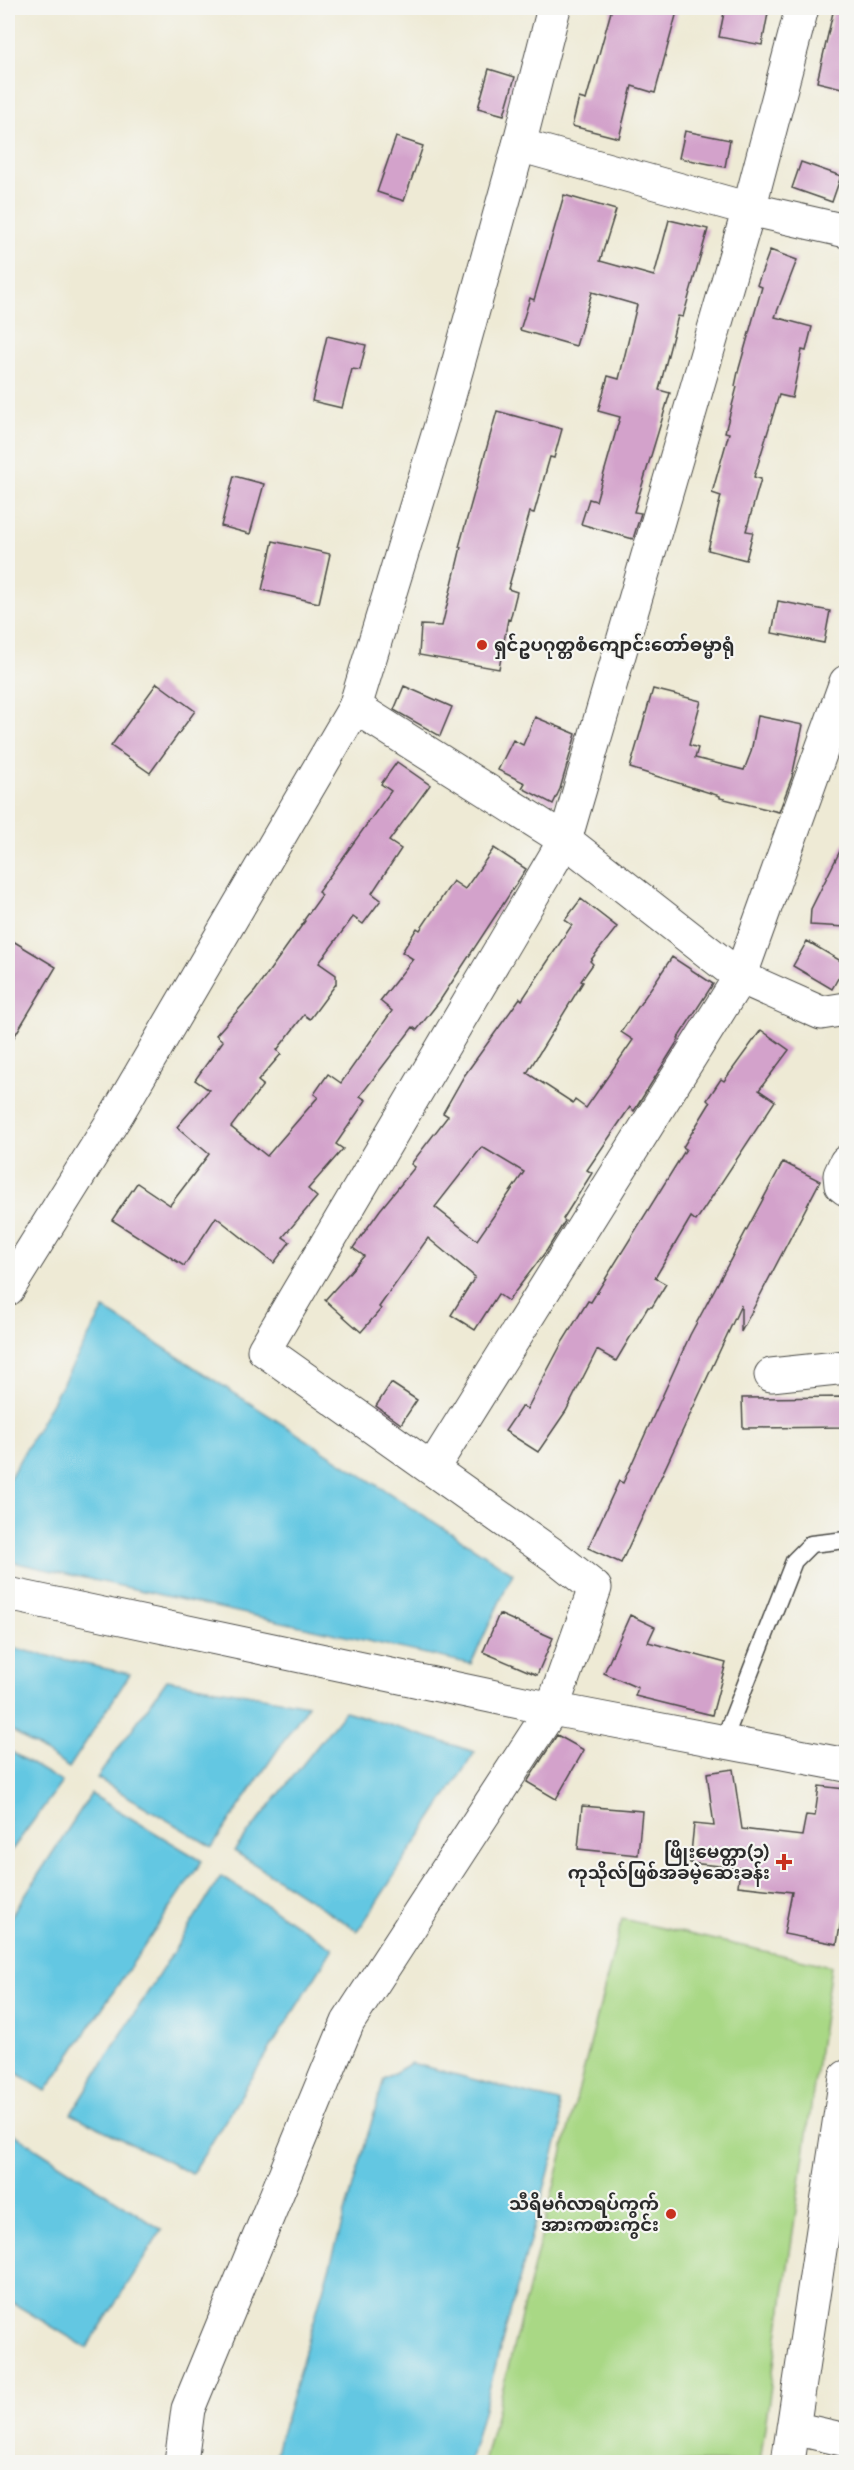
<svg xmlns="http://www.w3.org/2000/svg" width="854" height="2470" font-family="Pangolin,'Noto Sans Myanmar',sans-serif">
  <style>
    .green { fill: #a9d885; stroke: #6a8258; stroke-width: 1.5 }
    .water { fill: #64c7e2; stroke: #487986; stroke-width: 1.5 }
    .building { fill: #d3a2cb; fill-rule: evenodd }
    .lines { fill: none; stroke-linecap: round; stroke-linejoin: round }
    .service-casing { stroke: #484844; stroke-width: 19 }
    .minor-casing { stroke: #484844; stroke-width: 35 }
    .secondary-casing { stroke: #484844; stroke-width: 35 }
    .service { stroke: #fff; stroke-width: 16 }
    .minor { stroke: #fff; stroke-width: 33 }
    .secondary { stroke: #fff; stroke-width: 33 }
    .poi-dot { fill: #c8321e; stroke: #f6f6f2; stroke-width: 2 }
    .labels { text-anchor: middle; stroke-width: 4.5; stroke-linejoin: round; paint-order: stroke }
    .poi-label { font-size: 18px; font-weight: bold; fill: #2b2b2b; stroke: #f6f6f2; text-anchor: end }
  </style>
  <rect width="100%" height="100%" fill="#f6f6f2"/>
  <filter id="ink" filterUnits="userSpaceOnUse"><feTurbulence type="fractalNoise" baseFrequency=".0167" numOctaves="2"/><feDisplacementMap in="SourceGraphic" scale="12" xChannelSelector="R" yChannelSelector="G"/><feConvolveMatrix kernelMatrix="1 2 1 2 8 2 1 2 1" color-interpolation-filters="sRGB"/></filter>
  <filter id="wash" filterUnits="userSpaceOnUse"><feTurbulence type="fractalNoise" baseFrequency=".008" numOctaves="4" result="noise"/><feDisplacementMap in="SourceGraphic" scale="24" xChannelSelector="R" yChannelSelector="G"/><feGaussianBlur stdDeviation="1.35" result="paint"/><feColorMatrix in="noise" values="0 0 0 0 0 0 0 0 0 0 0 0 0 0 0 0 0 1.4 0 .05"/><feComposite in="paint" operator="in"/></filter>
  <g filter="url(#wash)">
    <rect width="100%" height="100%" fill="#eeead5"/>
    <path class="green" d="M622 1919 831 1966 760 2462H484Z"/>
    <path class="water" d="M104 1309 513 1573 471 1664 8 1561V1481Z
      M8 1647 130 1674 69 1768 8 1728Z
      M167 1680 308 1705 212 1847 97 1778Z
      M345 1711 475 1752 358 1931 234 1851Z
      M8 1750 62 1782 11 1851 8 1850Z
      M91 1794 202 1861 46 2091 8 2068V1921Z
      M221 1876 333 1948 192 2174 71 2114Z
      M411 2063 559 2102 561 2128 469 2462H273L384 2079Z
      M8 2130 162 2230 87 2348 8 2300Z"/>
    <g id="blocks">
      <path class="building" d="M612 8H678L655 93 632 86 619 138 572 126 579 98 586 100Z
        M725 8H769L762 45 719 37Z
        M834 8H846V89L817 82Z
        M489 69 515 77 504 115 478 108Z
        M685 131 730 140 725 167 679 158Z
        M396 137 423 146 404 201 377 192Z
        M801 162 841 176 832 202 792 188Z
        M564 195 616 210 600 261 654 276 669 220 708 229 683 317 678 316 659 390 670 393 634 512 641 513 633 539 581 524 589 499 596 501 620 417 598 411 608 376 619 379 637 305 592 292 576 346 520 330 530 298 534 300Z
        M770 250 797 260 775 317 812 327 806 351 802 350 792 398 779 395 754 477 761 479 746 531 753 532 746 560 708 550 721 496 712 493 729 433 725 432 737 387 735 386 738 372 762 287 757 285Z
        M327 336 366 345 360 370 352 369 342 408 312 401Z
        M497 411 562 429 554 458 550 457 534 513 530 512 508 589 517 592 510 620 508 619 499 669 419 655 421 625 442 626 461 547H459Z
        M234 476 264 484 250 534 221 526Z
        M273 541 330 554 319 603 262 590Z
        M778 601 830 611 824 643 772 633Z
        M157 683 195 711 150 773 111 746Z
        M404 686 452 707 440 736 394 710Z
        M653 689 701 701 689 745 698 748 695 758 744 770 751 752 758 716 803 725 792 777 779 812 720 798V796L630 768Z
        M535 717 576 734 560 789 553 804 522 788 525 783 498 770 513 740 523 745Z
        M397 762 430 785 389 841 401 849 372 893 381 900 363 924 353 917 319 963 336 975V984L310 1019 304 1015 277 1050 281 1054 258 1081 263 1085 231 1127 267 1156 318 1097 314 1094 328 1074 341 1083 392 1011 380 1001 413 959 402 952 417 928 420 930 453 881 465 889 494 848 526 869 439 1002 417 1030 413 1027 360 1096 366 1100 336 1144 343 1149 308 1189 317 1197 283 1237 290 1242 274 1263 216 1217 184 1266 112 1220 137 1183 170 1205 209 1154 177 1127 209 1090 195 1080 223 1041 216 1035 255 991 305 921 304 920 322 895 318 892 391 791 381 784Z
        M846 839V927L810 925 811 909Z
        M581 899 617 927 590 961 593 964 581 981 583 982 527 1073 573 1103 575 1100 586 1108 633 1040 621 1032 672 957 713 984 678 1038 679 1039 634 1111 630 1107 587 1170 592 1173 563 1219 565 1221 547 1250 508 1301 498 1294 475 1330 451 1315 475 1277 428 1238 379 1307 381 1309 361 1332 325 1300 364 1256 353 1248 380 1210 415 1167 411 1164 448 1116 443 1113 464 1076 520 998 522 1000 572 925 565 920ZM482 1147 524 1172 477 1240 435 1207Z
        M8 938 56 967 8 1047Z
        M807 941 846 964 832 989 793 966Z
        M761 1030 789 1050 759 1090 775 1101 696 1221 691 1217 655 1278 666 1284 652 1307H648L616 1361 597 1350 566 1411 538 1452 505 1431 522 1406 527 1409 563 1341 588 1301 591 1302 686 1149 683 1147 710 1103 707 1100 721 1079 724 1081Z
        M783 1162 820 1181 741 1332V1305L621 1563 588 1548 619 1481 623 1483 690 1335Z
        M391 1383 417 1400 401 1424 376 1406Z
        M846 1397V1427L743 1428 742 1398Z
        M499 1614 553 1638 537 1675 483 1652Z
        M630 1615 655 1627 648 1642 726 1663 712 1715 635 1696 638 1688 604 1673Z
        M557 1735 584 1750 556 1799 527 1782Z
        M733 1769 742 1829 802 1836 806 1815 815 1816 819 1786 845 1789 841 1821 846 1822V1891L837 1944 784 1934 792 1892 738 1886 740 1868 690 1863 694 1824 714 1826 707 1773Z
        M582 1806 642 1811 638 1855 578 1849Z"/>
    </g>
  </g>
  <g filter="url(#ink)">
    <use href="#blocks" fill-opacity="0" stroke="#484844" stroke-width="1.5"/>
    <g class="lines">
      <defs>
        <path id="service" d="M723 1742 794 1561 811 1544 846 1540"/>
        <path id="minor" d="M519 145 749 209 846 231
          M355 707 565 840 740 977 821 1013 846 1009
          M846 1162 840 1175 841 1185 846 1189
          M771 1375 846 1367
          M432 1469 740 977 846 682
          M8 1594 552 1709 846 1765
          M793 2428 846 2440
          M181 2462 188 2409 348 2022 552 1709 595 1588 556 1557 264 1350 565 840 749 209 802 8
          M788 2462 846 2077"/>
        <path id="secondary" d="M8 1289 119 1111 355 707 441 425 519 145 554 8"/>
      </defs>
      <use href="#service" class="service-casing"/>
      <use href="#minor" class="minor-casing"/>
      <use href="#secondary" class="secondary-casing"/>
      <use href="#service" class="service"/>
      <use href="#minor" class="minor"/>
      <use href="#secondary" class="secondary"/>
    </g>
  </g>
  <g class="poi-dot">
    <circle cx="482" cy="645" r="6"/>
    <path d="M781 1853h6v6h6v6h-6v6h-6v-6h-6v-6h6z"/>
    <circle cx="671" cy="2214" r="6"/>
  </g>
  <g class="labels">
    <g class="poi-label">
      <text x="494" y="651" text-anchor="start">ရှင်ဥပဂုတ္တစံကျောင်းတော်ဓမ္မာရုံ</text>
      <text x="770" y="1858">ဖြိုးမေတ္တာ(၁)<tspan x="770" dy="21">ကုသိုလ်ဖြစ်အခမဲ့ဆေးခန်း</tspan></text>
      <text x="659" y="2210">သီရိမင်္ဂလာရပ်ကွက်<tspan x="659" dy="21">အားကစားကွင်း</tspan></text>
    </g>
  </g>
  <rect width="854" height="2470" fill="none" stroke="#f6f6f2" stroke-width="30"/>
</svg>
